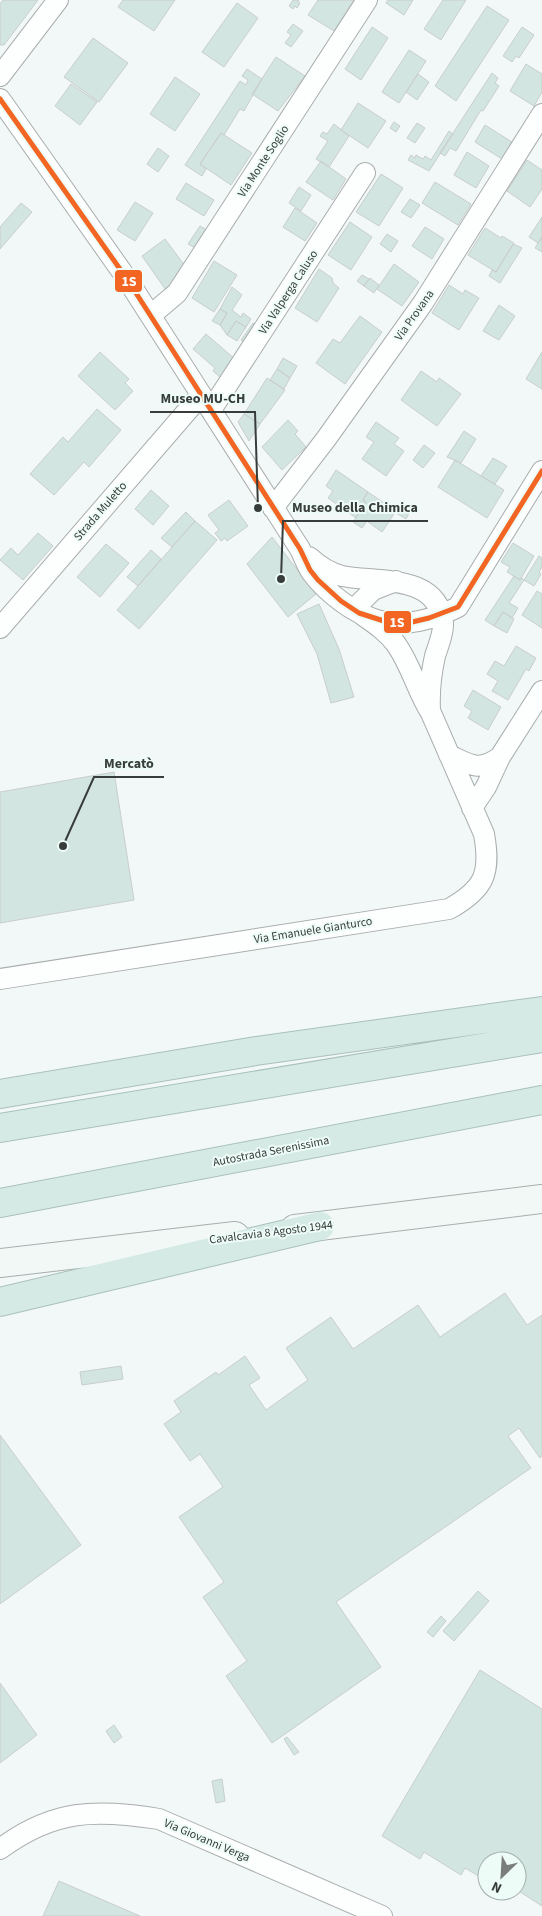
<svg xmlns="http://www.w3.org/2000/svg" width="542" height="1916" font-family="'Source Sans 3',sans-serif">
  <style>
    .building { fill: #d2e5e0; stroke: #c9cecd }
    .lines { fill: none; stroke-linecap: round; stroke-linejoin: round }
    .street-casing { stroke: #a9aead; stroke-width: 22 }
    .secondary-casing { stroke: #a9aead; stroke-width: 30 }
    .highway-casing { stroke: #a9c0bc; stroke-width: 30 }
    .street { stroke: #fdfefe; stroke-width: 20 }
    .secondary { stroke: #f1f8f6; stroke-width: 28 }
    .highway { stroke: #d5eae5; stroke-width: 28 }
    .bus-1-casing { stroke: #eefcf8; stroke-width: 9 }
    .bus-1 { stroke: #f26522; stroke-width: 5 }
    .labels { text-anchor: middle; stroke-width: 4; stroke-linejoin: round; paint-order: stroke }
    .street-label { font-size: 12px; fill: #383d3b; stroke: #eefcf8 }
    .leader { fill: none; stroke: #383d3b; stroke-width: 2 }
    .callout-dot { fill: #383d3b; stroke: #eefcf8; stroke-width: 2 }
    .callout-label { font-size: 14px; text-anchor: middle; font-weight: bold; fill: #383d3b; stroke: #eefcf8; stroke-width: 4; stroke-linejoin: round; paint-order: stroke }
    .line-badge { stroke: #eefcf8; stroke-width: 2 }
    .badge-label { font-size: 14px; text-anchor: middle; font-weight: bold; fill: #fff }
  </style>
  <rect width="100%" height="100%" fill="#f2f8f7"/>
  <path class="building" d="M3 0H38L4 45H0V4Z
    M123 0H175L154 31 118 7Z
    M293 0H299L298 2 300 3 297 8 295 6 293 9 289 6Z
    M318 0H354L334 31 308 15Z
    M388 0H413L404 15 386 3Z
    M443 0H466L441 40 424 29Z
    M237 3 258 18 224 67 202 52Z
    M487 6 509 20 456 101 435 86Z
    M293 24 303 31 291 47 285 43 291 35 287 32Z
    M372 27 388 38 361 80 345 69Z
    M522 27 534 35 519 58 516 56 512 62 503 56Z
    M93 38 128 63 99 102 64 77Z
    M409 50 426 61 399 103 382 92Z
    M276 57 305 76 278 111 252 94Z
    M526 64 542 74V92L534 106 510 91Z
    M247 69 262 79 244 111 240 109 224 135 221 133 200 164 206 169 202 176 185 165 240 81 246 85 248 80 242 76Z
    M492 73 498 78 495 83 499 86 483 111 481 110 456 151 450 148 445 156 440 153Z
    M418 74 429 82 417 100 406 92Z
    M175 77 200 94 175 131 150 114Z
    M71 84 97 102 80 125 55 106Z
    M358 103 386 121 368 148 341 130Z
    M394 122 400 126 396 132 390 128Z
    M417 123 425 128 415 143 407 138Z
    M334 124 349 136 329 167 316 159 328 141 320 136 323 132 327 134Z
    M485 125 512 142 502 159 475 142Z
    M449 131 453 134 429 171 408 160 411 155 415 158 416 155 423 159 425 156 431 160Z
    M221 133 252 153 231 185 200 164Z
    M158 148 169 156 158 172 147 164Z
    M467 152 489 166 476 188 454 175Z
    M527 160 542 170V189L530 207 507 191Z
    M321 161 346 179 333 200 306 182Z
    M381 174 403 188 379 226 356 212Z
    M435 182 471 204 458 225 422 203Z
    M186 183 214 200 204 216 176 199Z
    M299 187 311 195 301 211 289 203Z
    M410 199 420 205 411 218 401 212Z
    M135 202 153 213 135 241 117 230Z
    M21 203 32 212 0 249V227Z
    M295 208 317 223 305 241 283 227Z
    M542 217V237L538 243 529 237Z
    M350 222 372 237 351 270 328 255Z
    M200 226 212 233 201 251 188 244Z
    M425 227 444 239 432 259 412 246Z
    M485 228 501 238 502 236 514 243 496 272 468 255Z
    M387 234 398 241 391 252 380 244Z
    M542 237V252L535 248Z
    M165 239 188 270 168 293 142 256Z
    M513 244 522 248 500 283 489 276 492 270 496 272Z
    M214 261 237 275 214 312 192 298Z
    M394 264 419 282 402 306 377 289Z
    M319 269 332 278 333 283 339 288 317 322 295 308Z
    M362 275 369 279 364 286 357 281Z
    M370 278 379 285 374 293 364 286Z
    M449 285 463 294 465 290 479 298 459 330 432 313Z
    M232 287 242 295 232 310 241 317 243 313 251 319 246 327 236 321 227 335 220 325 227 313 220 309Z
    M499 305 515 316 499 340 483 331Z
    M220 309 227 313 220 325 212 321Z
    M360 316 382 332 345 384 316 363 333 339 340 343Z
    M236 321 246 327 237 341 227 335Z
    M253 323 259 327 248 345 241 340Z
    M206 334 236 360 221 378 213 371 215 368 193 349Z
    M100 352 129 379 125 383 133 391 115 410 78 376Z
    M542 352V389L526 379Z
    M283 358 297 366 290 378 277 369Z
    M277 369 290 378 284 389 270 380Z
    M421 371 437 382 439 378 461 394 437 426 401 400Z
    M267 378 285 390 260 424 244 414Z
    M97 409 121 430 89 467 84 462 54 495 30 474 63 437 68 442Z
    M244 414 260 424 249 441 238 422Z
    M288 420 298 431 295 434 306 447 282 470 262 447Z
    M376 422 399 438 394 444 404 451 386 476 362 459 374 442 366 437Z
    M464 431 476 439 461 463 447 457Z
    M424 445 435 453 423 468 413 460Z
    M493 458 507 466 495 484 481 476Z
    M455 460 504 490 487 518 438 487Z
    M336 470 368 492 363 500 366 502 356 518 328 498 333 491 326 486Z
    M151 490 169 506 153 525 135 509Z
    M368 492 396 511 382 532 367 521 362 528 353 522 366 502 363 500Z
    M229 500 248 526 227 541 225 538 221 541 215 533 219 530 208 515Z
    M400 508 409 513 406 519 396 513Z
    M186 512 195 521 172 547 161 538Z
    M195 521 217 540 139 629 117 610Z
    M38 533 53 546 23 580 0 560 11 548 18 555Z
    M272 537 316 594 288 617 247 564Z
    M513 543 534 556 520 580 507 572 510 567 501 562Z
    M106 544 129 563 100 597 77 577Z
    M151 550 161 559 138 586 127 577Z
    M539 556 542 558V567L539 572 541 574 534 586 524 580Z
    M514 576 520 580 522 578 524 580 509 603 518 608 512 618 503 612 494 626 485 620Z
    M537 591 542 594V628L522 615Z
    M319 604 339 649 354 697 331 703 317 654 297 614Z
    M503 612 514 619 507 633 494 626Z
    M516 646 536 658 529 671 526 669 508 700 492 691 498 681 487 674 495 661 504 666Z
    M473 690 501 707 488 730 468 718 472 711 464 706Z
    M114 772 134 900 0 923V792Z
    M505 1293 527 1325 542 1315V1456L540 1458 519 1428 508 1436 531 1468 336 1602 381 1667 272 1743 226 1676 247 1661 203 1597 224 1582 179 1517 223 1487 200 1454 190 1461 164 1424 181 1412 174 1401 216 1372 218 1375 245 1356 260 1378 249 1385 266 1410 308 1380 286 1348 331 1317 353 1349 418 1305 440 1337Z
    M121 1366 123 1379 82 1385 80 1372Z
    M0 1435 81 1545 0 1604Z
    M478 1591 489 1601 454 1641 443 1631Z
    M441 1616 446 1621 433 1637 427 1632Z
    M480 1670 542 1709V1906L517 1890V1861H487V1881L465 1868 461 1875 424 1852 420 1859 382 1836Z
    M0 1683 37 1735 0 1763Z
    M114 1725 122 1737 114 1743 106 1731Z
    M287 1737 299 1752 294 1755 284 1739Z
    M222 1779 225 1801 216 1803 212 1781Z
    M59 1881 140 1916H43Z"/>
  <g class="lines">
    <defs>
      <path id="street" d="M0 76 58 0
        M0 99 127 279 300 549C304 557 307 566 312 573 327 593 353 613 377 620 404 628 435 619 458 607L542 471
        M151 315 177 293 367 0
        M211 410 365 173
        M273 508 326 439 423 303 542 114
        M309 557C319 566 329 573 342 576 376 583 438 573 443 623 444 633 438 646 435 656 431 674 429 690 430 709
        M0 628 201 395
        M449 755C471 765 478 772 500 757
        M472 808 486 787 500 757 542 691
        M0 979 449 909C485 889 491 873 484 834L431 713C417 691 411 665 396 644 385 629 369 620 354 609L373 590 396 581
        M0 1849C54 1809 95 1809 159 1819L382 1916"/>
      <path id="secondary" d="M295 1229 542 1199
        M0 1263 235 1236"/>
      <path id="highway" d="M0 1094 256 1051 542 1011
        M0 1128 542 1038
        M0 1203 542 1100
        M0 1302 320 1226"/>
    </defs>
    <use href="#street" class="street-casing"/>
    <use href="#secondary" class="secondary-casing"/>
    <use href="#highway" class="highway-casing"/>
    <use href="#street" class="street"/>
    <use href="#secondary" class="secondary"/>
    <use href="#highway" class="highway"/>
    <defs>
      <path id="bus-1" d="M0 99 127 279 300 549 310 570 318 580 341 601 359 613 387 622 408 623 429 618 458 607 542 471"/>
    </defs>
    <use href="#bus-1" class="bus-1-casing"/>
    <use href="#bus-1" class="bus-1"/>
  </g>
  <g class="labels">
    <g class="street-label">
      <text transform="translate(263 161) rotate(-57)" y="4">Via Monte Soglio</text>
      <text transform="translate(288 292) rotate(-57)" y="4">Via Valperga Caluso</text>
      <text transform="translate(414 315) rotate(-55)" y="4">Via Provana</text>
      <text transform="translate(100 511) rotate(-49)" y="4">Strada Muletto</text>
      <text transform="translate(313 930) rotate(-9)" y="4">Via Emanuele Gianturco</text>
      <text transform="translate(271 1151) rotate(-11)" y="4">Autostrada Serenissima</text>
      <text transform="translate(271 1232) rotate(-7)" y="4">Cavalcavia 8 Agosto 1944</text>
      <text transform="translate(207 1840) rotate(23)" y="4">Via Giovanni Verga</text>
    </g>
  </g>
  <path class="leader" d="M258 508L255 412H150M281 579L283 521H428M63 846L94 777H164"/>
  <g class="callout-dot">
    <circle cx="258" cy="508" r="5"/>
    <circle cx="281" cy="579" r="5"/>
    <circle cx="63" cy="846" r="5"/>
  </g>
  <g class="callout-label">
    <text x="203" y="403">Museo MU-CH</text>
    <text x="355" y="512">Museo della Chimica</text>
    <text x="129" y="768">Mercatò</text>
  </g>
  <g class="line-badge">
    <rect x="114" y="269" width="29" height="24" rx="5" fill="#f26522"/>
    <rect x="383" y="610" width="29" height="24" rx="5" fill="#f26522"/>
  </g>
  <g class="badge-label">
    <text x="129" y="286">1S</text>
    <text x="397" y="627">1S</text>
  </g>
  <g transform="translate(502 1876) rotate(205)"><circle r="24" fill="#eefcf8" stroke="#a5b0ac"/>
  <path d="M0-4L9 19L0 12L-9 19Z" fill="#797e7d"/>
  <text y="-8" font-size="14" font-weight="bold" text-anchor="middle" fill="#383d3b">N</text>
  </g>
</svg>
